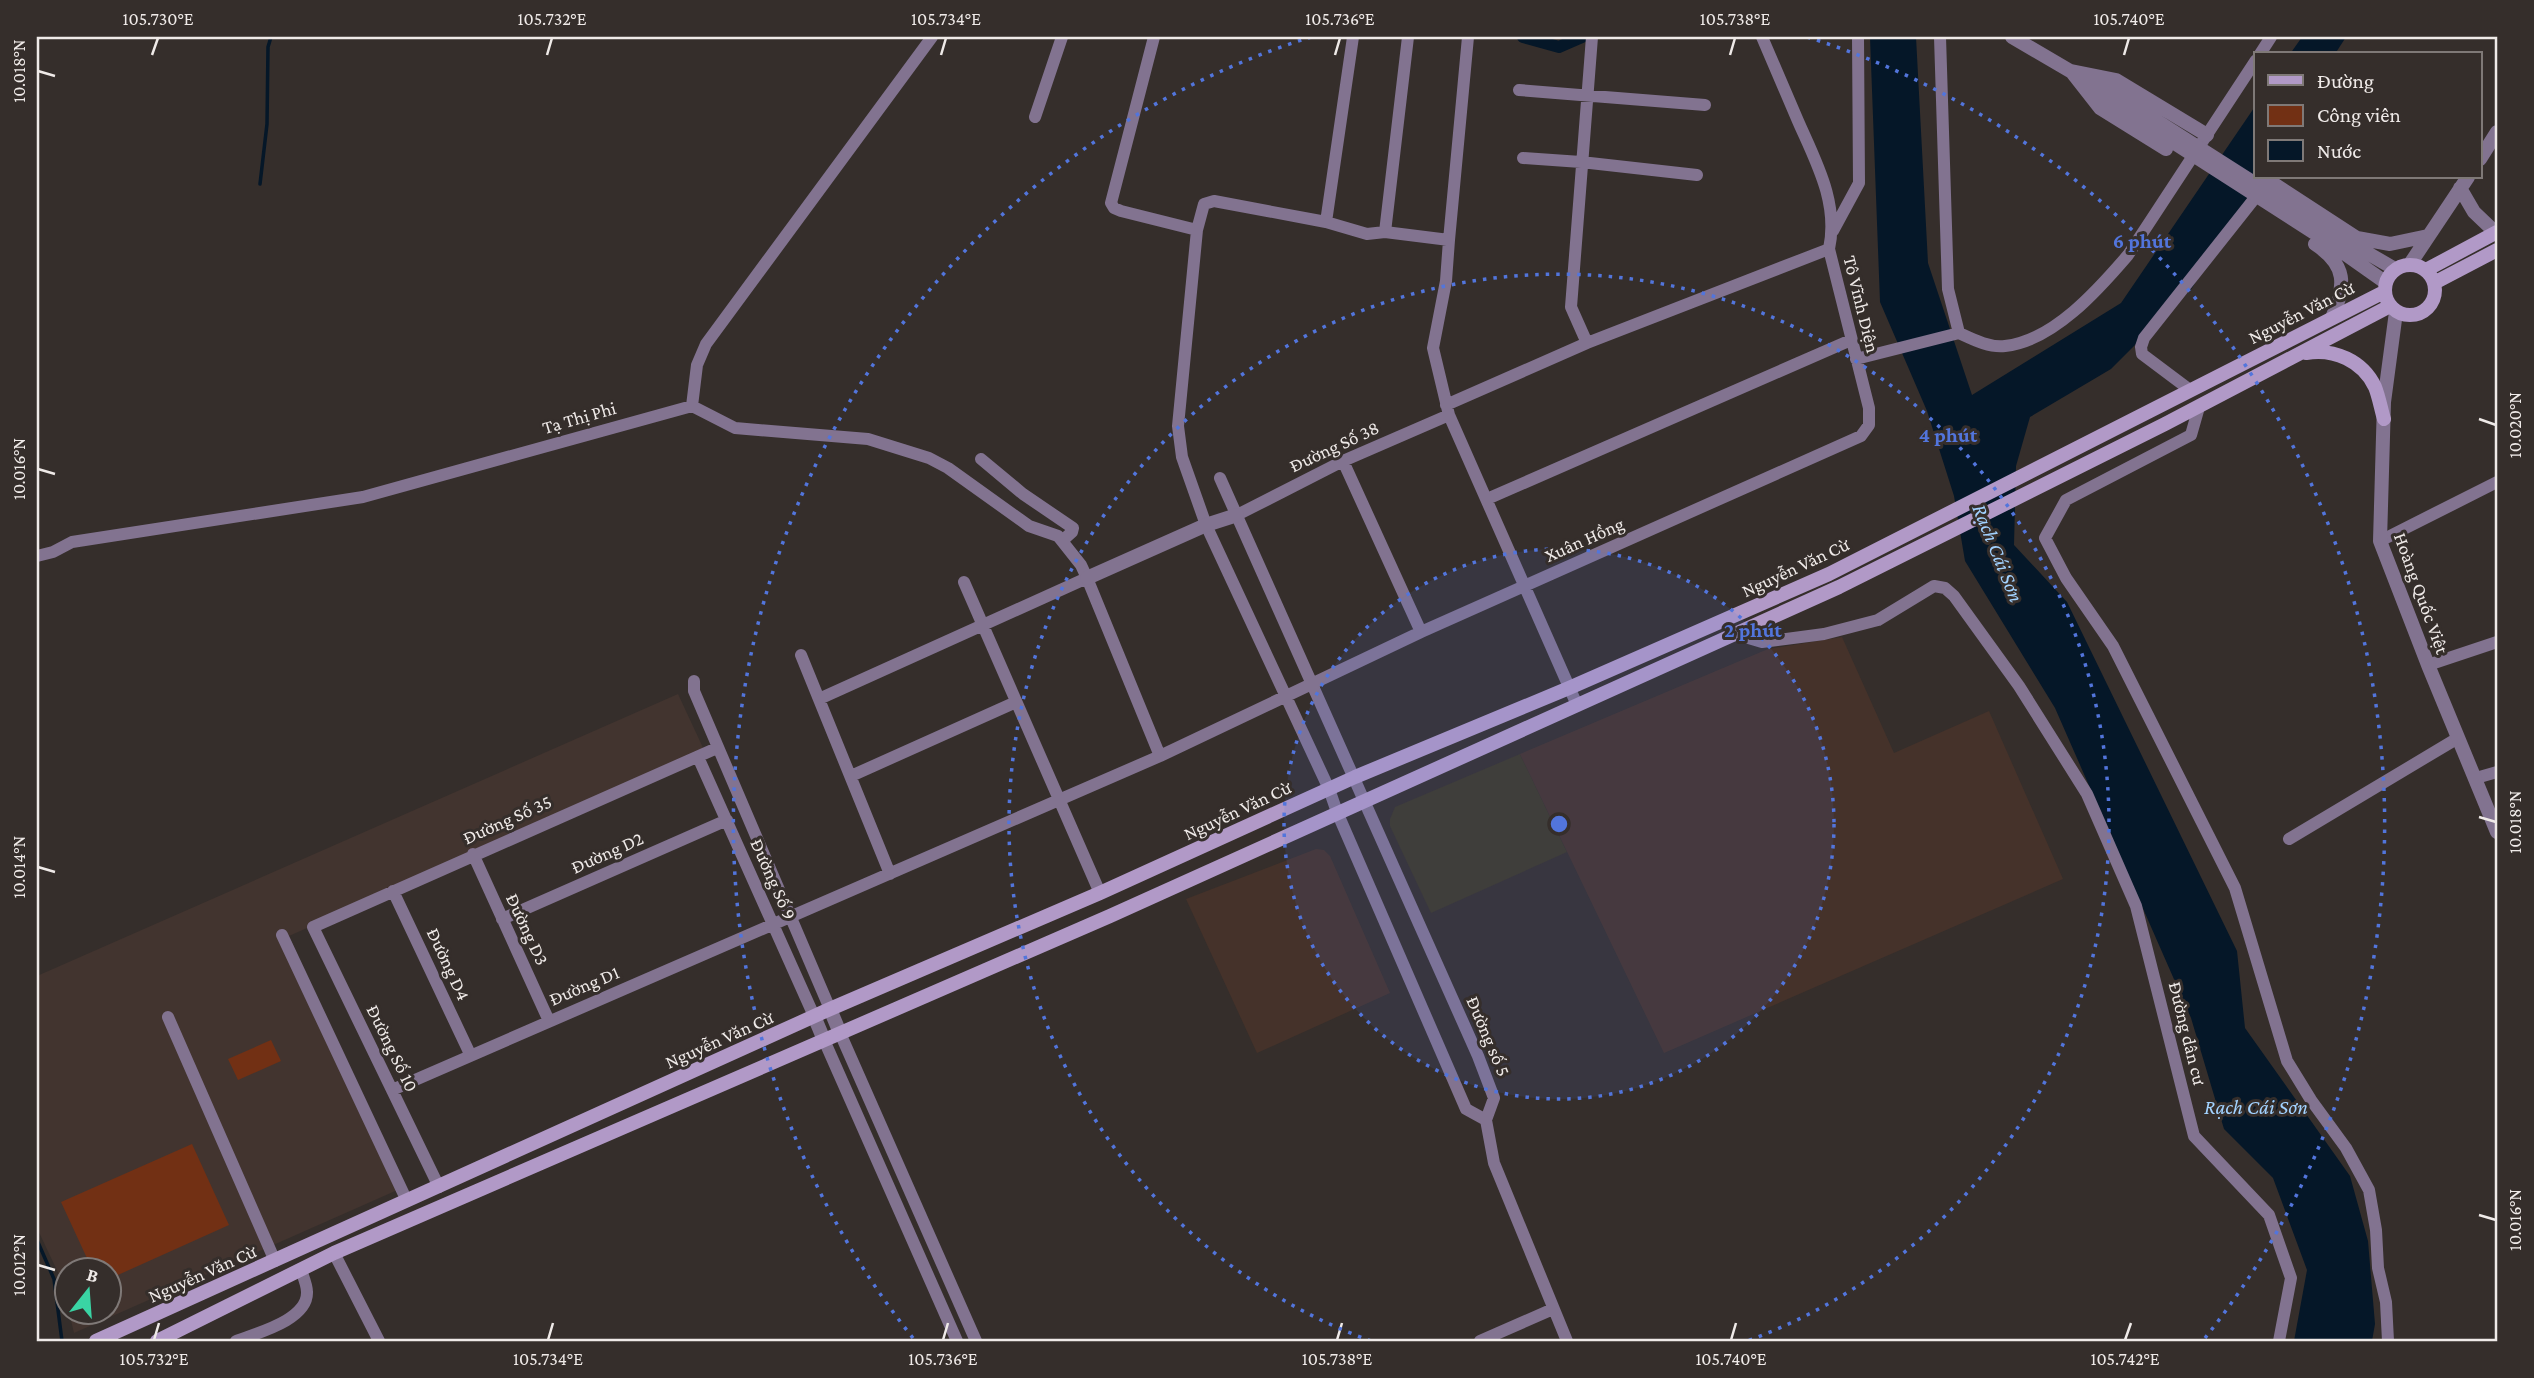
<svg xmlns="http://www.w3.org/2000/svg" width="2534" height="1378" font-family="'Crimson Pro',serif">
  <style>
    .commercial { fill: #3d3725 }
    .built { fill: #42342f }
    .medical { fill: #45322a }
    .green { fill: #723014 }
    .water { fill: #051728 }
    .lines { fill: none; stroke-linecap: round; stroke-linejoin: round }
    .stream { stroke: #051728; stroke-width: 3.5 }
    .canal { stroke: #051728; stroke-width: 12 }
    .minor { stroke: #827390; stroke-width: 12 }
    .tertiary { stroke: #827390; stroke-width: 14 }
    .secondary { stroke: #b199c7; stroke-width: 14 }
    .ticks { fill: none; stroke: #efeae8; stroke-width: 2.5 }
    .ring { fill: none; stroke: #5275dc; stroke-width: 3.5; stroke-dasharray: 3.5 7 }
    .labels { text-anchor: middle; stroke-width: 6; stroke-linejoin: round; paint-order: stroke }
    .street-label { font-size: 19px; fill: #efeae8; stroke: #352e2b }
    .water-label { font-size: 21px; font-style: italic; fill: #a2d2ff; stroke: #352e2b }
    .centre { fill: #5275dc; stroke: #352e2b; stroke-width: 3.5 }
    .ring-label { font-size: 21px; text-anchor: middle; font-weight: bold; fill: #5275dc; stroke: #352e2b; stroke-width: 6; stroke-linejoin: round; paint-order: stroke }
    .neatline { fill: none; stroke: #efeae8; stroke-width: 2.5 }
    .ticks-label { font-size: 18px; text-anchor: middle; fill: #efeae8 }
  </style>
  <rect width="100%" height="100%" fill="#352e2b"/>
  <path class="commercial" d="M1520 754 1567 852 1431 913 1390 826V819L1395 807Z"/>
  <path class="built" d="M678 694 705 752 289 936 402 1188 74 1333 69 1312H108V1270H66V1299L62 1281 37 1228V976Z"/>
  <path class="medical" d="M1842 637 1894 753 1989 711 2063 879 1664 1053 1520 754 1768 649Z
    M1316 849 1324 850 1330 856 1390 993 1257 1053 1186 899Z"/>
  <path class="green" d="M271 1040 281 1061 238 1080 228 1059Z
    M192 1144 229 1225 109 1279 108 1270 92 1269 61 1202Z"/>
  <path class="water" d="M1870 37H1916L1928 263 1972 395 2121 303 2256 105V177H2260L2192 288 2111 369 2030 417 2016 466 2014 545 2067 602 2237 951 2245 1028 2350 1176 2368 1241 2375 1324 2372 1341H2294L2307 1270 2273 1178 2224 1129 2191 1018 2055 708 1965 561 1954 496 1927 411 1880 302Z
    M2302 37H2346L2335 54H2290Z"/>
  <g class="lines">
    <path class="stream" d="M260 184 267 124 268 47 271 37
      M37 1240 54 1279 62 1341"/>
    <path class="canal" d="M1523 37 1559 47 1582 37"/>
    <path class="minor" d="M1154 37 1111 203 1114 208 1121 211 1197 230 1178 426 1182 457 1206 525 1329 789 1337 812 1466 1109 1486 1120
      M1592 37 1571 307 1587 343 1829 249
      M1940 37 1948 289 1959 333C1972 339 1989 348 2005 346 2053 341 2098 290 2128 255L2256 60
      M2260 54 2271 37
      M1519 90 1705 105
      M1035 117 1062 37
      M1523 158 1581 162 1697 175
      M1326 222 1353 37
      M1197 230 1204 204 1214 201 1326 222 1367 234 1385 232 1449 240 1468 37
      M1833 231 1859 183 1858 37
      M1385 232 1408 37
      M1449 240 1446 281 1433 348 1449 415 1577 705
      M1856 359 1959 333
      M2190 390 2142 354 2141 347 2144 338 2262 189
      M1446 405 1587 343
      M692 406 697 365 706 344 932 37
      M2199 407 2191 435 2066 500 2045 538 2066 578 2113 646 2235 888 2287 1061 2311 1100 2346 1148 2369 1190 2376 1230 2378 1268 2386 1302 2388 1341
      M981 459 1023 494 1073 528 1072 532 1063 540
      M1343 461 1421 632
      M1220 478 1478 1056 1494 1098 1486 1120
      M1487 499 1851 340
      M1237 515 1343 461 1449 415
      M2380 541 2497 482
      M37 556 53 552 72 542 363 497 692 406 735 428 868 439 929 458 948 468 1029 526 1058 536 1081 565 1087 578 1160 756
      M964 582 1100 893
      M1735 634 1762 642 1824 634 1878 620 1934 586 1945 588 1954 596 2019 686 2087 794 2136 906 2194 1136 2269 1215 2291 1278 2279 1341
      M801 655 890 874
      M2428 665 2497 642
      M694 681V691L830 1009
      M819 699 1087 578
      M698 757 814 1016
      M851 776 1016 702
      M2476 778 2497 772
      M2289 839 2458 738
      M473 854 549 1021
      M393 891 470 1054
      M502 919 727 820
      M282 935 407 1201
      M168 1017 275 1261
      M840 1033 976 1341
      M824 1040 957 1341
      M392 1090 1160 756 1421 632 1861 436 1869 425V408L1829 249C1839 203 1816 162 1798 121 1786 93 1774 65 1762 37
      M1486 1120 1494 1163 1567 1341
      M439 1187 313 927 717 748
      M334 1253 379 1341
      M236 1341C257 1333 308 1320 307 1292 307 1285 303 1276 301 1270
      M1480 1341 1553 1309"/>
    <path class="tertiary" d="M2012 37 2077 75
      M2071 71 2116 80 2207 135
      M2071 71 2100 108 2166 149
      M2480 159 2497 132
      M2268 180 2357 238 2390 244 2428 236
      M2460 188 2474 212 2496 233
      M2315 244C2347 265 2346 285 2332 318
      M2410 264 2468 177
      M2385 282 2324 239 2103 97 2093 85 2108 90 2331 232 2395 269
      M2396 312 2384 402 2380 541 2428 665 2497 832
      M1087 578 1206 525 1237 515
      M830 1009 840 1033
      M814 1016 824 1040"/>
    <path class="secondary" d="M2385 290a25 25 0 1 1 50 0a25 25 0 1 1-50 0Z
      M2426 270 2497 232
      M2434 283 2497 250
      M2306 353C2334 348 2363 361 2375 387 2379 397 2381 409 2384 419
      M96 1341 830 1009 1100 893 1355 777 1569 688 1829 574 2384 292
      M157 1341 334 1253 1110 916 1839 587 2165 424 2390 306"/>
  </g>
  <path class="ticks" d="M152 55 158 38M547 55 552 38M941 55 946 38M1335 55 1340 38M1730 55 1735 38M2124 55 2129 38M38 71 55 76M2479 419 2496 425M38 469 55 474M2479 817 2496 822M38 867 55 872M2479 1215 2496 1220M38 1265 55 1270M154 1340 159 1323M548 1340 553 1323M943 1340 948 1323M1337 1340 1342 1323M1731 1340 1736 1323M2125 1340 2131 1323"/>
  <circle cx="1559" cy="824" r="275" fill="#5275dc" fill-opacity=".12"/>
  <g class="ring">
    <circle cx="1559" cy="824" r="275"/>
    <path d="M1371 1341A550 550 0 1 1 1747 1341"/>
    <path d="M913 1338A825 825 0 0 1 1311 37M1807 37A825 825 0 0 1 2205 1338"/>
  </g>
  <g class="labels">
    <g class="street-label">
      <text transform="translate(1862 304) rotate(76)" y="7">Tô Vĩnh Diện</text>
      <text transform="translate(2301 312) rotate(-27)" y="7">Nguyễn Văn Cừ</text>
      <text transform="translate(579 417) rotate(-16)" y="7">Tạ Thị Phi</text>
      <text transform="translate(1334 446) rotate(-25)" y="7">Đường Số 38</text>
      <text transform="translate(1584 539) rotate(-24)" y="7">Xuân Hồng</text>
      <text transform="translate(1795 567) rotate(-25)" y="7">Nguyễn Văn Cừ</text>
      <text transform="translate(2422 593) rotate(70)" y="7">Hoàng Quốc Việt</text>
      <text transform="translate(1237 810) rotate(-25)" y="7">Nguyễn Văn Cừ</text>
      <text transform="translate(507 819) rotate(-24)" y="7">Đường Số 35</text>
      <text transform="translate(607 852) rotate(-24)" y="7">Đường D2</text>
      <text transform="translate(774 879) rotate(66)" y="7">Đường Số 9</text>
      <text transform="translate(528 929) rotate(65)" y="7">Đường D3</text>
      <text transform="translate(449 964) rotate(65)" y="7">Đường D4</text>
      <text transform="translate(584 985) rotate(-23)" y="7">Đường D1</text>
      <text transform="translate(2188 1033) rotate(76)" y="7">Đường dân cư</text>
      <text transform="translate(1489 1036) rotate(67)" y="7">Đường số 5</text>
      <text transform="translate(719 1039) rotate(-24)" y="7">Nguyễn Văn Cừ</text>
      <text transform="translate(393 1048) rotate(64)" y="7">Đường Số 10</text>
      <text transform="translate(202 1273) rotate(-24)" y="7">Nguyễn Văn Cừ</text>
    </g>
    <g class="water-label">
      <text transform="translate(1998 553) rotate(68)" y="7">Rạch Cái Sơn</text>
      <text x="2256" y="1114">Rạch Cái Sơn</text>
    </g>
  </g>
  <circle cx="1559" cy="824" r="10" class="centre"/>
  <g class="ring-label">
    <text x="2142" y="248">6 phút</text>
    <text x="1948" y="442">4 phút</text>
    <text x="1753" y="637">2 phút</text>
  </g>
  <rect width="2534" height="1378" fill="none" stroke="#352e2b" stroke-width="77"/>
  <rect x="2254" y="52" width="228" height="126" fill="#352e2b" stroke="#7f7977" stroke-width="2"/>
  <rect x="2268" y="75" width="35" height="10" fill="#b199c7" stroke="#7f7977" stroke-width="2"/>
  <text x="2317" y="88" font-size="21" fill="#efeae8">Đường</text>
  <rect x="2268" y="105" width="35" height="21" fill="#723014" stroke="#7f7977" stroke-width="2"/>
  <text x="2317" y="122" font-size="21" fill="#efeae8">Công viên</text>
  <rect x="2268" y="140" width="35" height="21" fill="#051728" stroke="#7f7977" stroke-width="2"/>
  <text x="2317" y="158" font-size="21" fill="#efeae8">Nước</text>
  <g transform="translate(88 1291) rotate(17)"><circle r="33" fill="#352e2b" stroke="#7f7977" stroke-width="2"/>
  <path d="M0-5L12 26L0 18L-12 26Z" fill="#3ad4a4"/>
  <text y="-10" font-size="19" font-weight="bold" text-anchor="middle" fill="#efeae8">B</text>
  </g>
  <rect x="38" y="38" width="2458" height="1302" class="neatline"/>
  <g class="ticks-label">
    <text x="158" y="25">105.730°E</text>
    <text x="552" y="25">105.732°E</text>
    <text x="946" y="25">105.734°E</text>
    <text x="1340" y="25">105.736°E</text>
    <text x="1735" y="25">105.738°E</text>
    <text x="2129" y="25">105.740°E</text>
    <text transform="translate(19 71) rotate(-90)" y="6">10.018°N</text>
    <text transform="translate(2515 425) rotate(-90)" y="6">10.020°N</text>
    <text transform="translate(19 469) rotate(-90)" y="6">10.016°N</text>
    <text transform="translate(2515 822) rotate(-90)" y="6">10.018°N</text>
    <text transform="translate(19 867) rotate(-90)" y="6">10.014°N</text>
    <text transform="translate(2515 1220) rotate(-90)" y="6">10.016°N</text>
    <text transform="translate(19 1265) rotate(-90)" y="6">10.012°N</text>
    <text x="154" y="1365">105.732°E</text>
    <text x="548" y="1365">105.734°E</text>
    <text x="943" y="1365">105.736°E</text>
    <text x="1337" y="1365">105.738°E</text>
    <text x="1731" y="1365">105.740°E</text>
    <text x="2125" y="1365">105.742°E</text>
  </g>
</svg>
